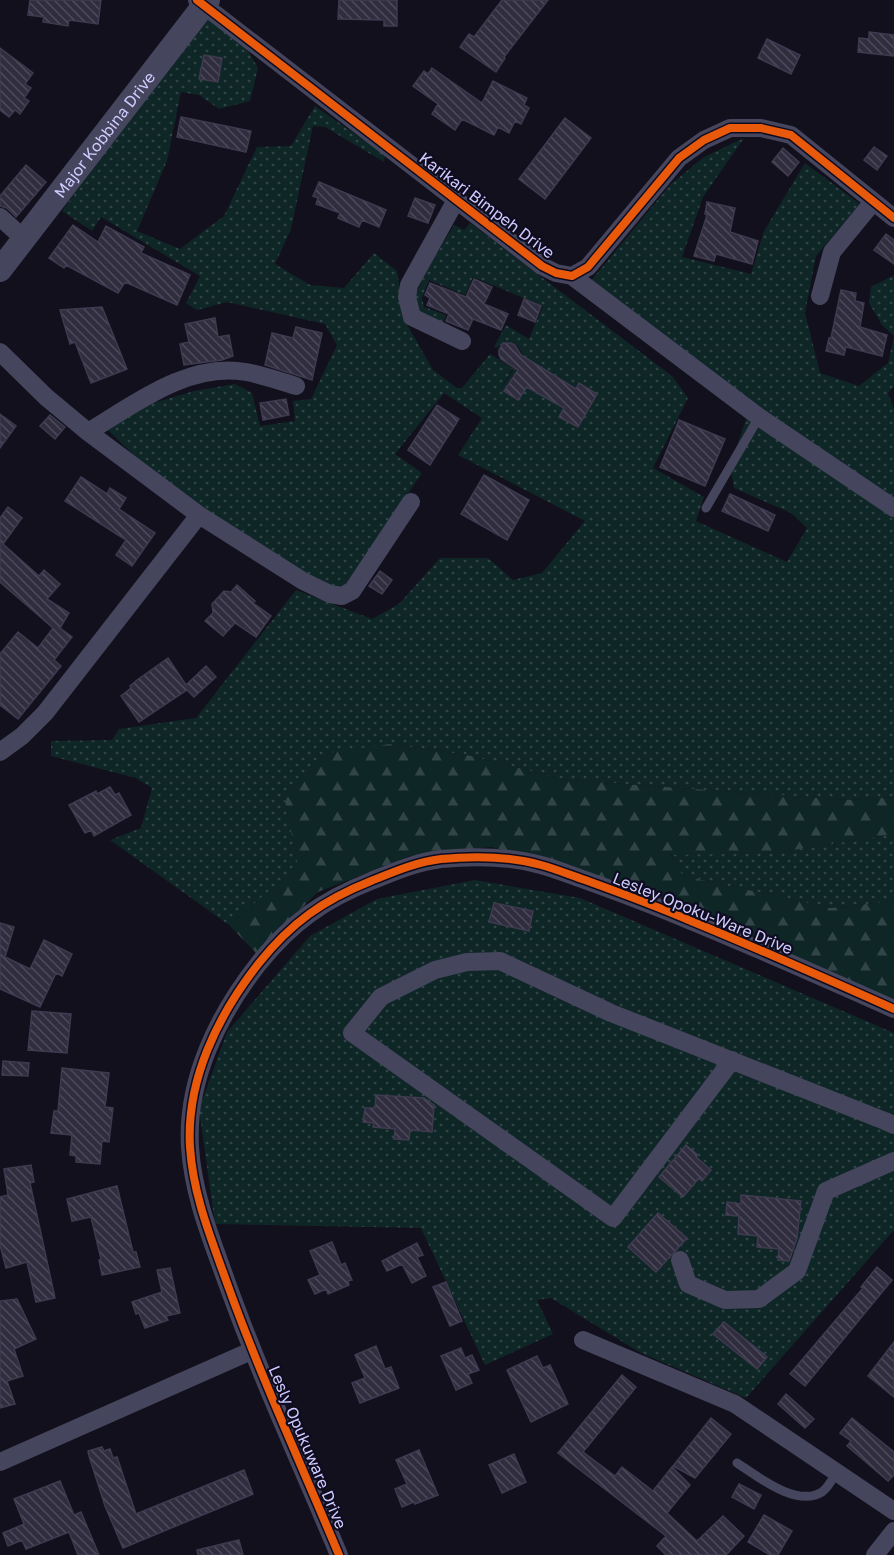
<svg xmlns="http://www.w3.org/2000/svg" width="894" height="1555" font-family="'Golos Text',sans-serif">
  <style>
    .grass { fill: url(#grass-dots) }
    .forest { fill: url(#forest-firs) }
    .building { fill: url(#building-back-hatch); stroke: #3e3a50; stroke-width: 1.5 }
    .lines { fill: none; stroke-linecap: round; stroke-linejoin: round }
    .service { stroke: #45455d; stroke-width: 9 }
    .minor { stroke: #45455d; stroke-width: 18 }
    .tertiary { stroke: #45455d; stroke-width: 24 }
    .cycleway-casing { stroke: #0f0c20; stroke-width: 11 }
    .cycleway { stroke: #e8590c; stroke-width: 8 }
    .labels { text-anchor: middle; stroke-width: 4.5; stroke-linejoin: round; paint-order: stroke }
    .street-label { font-size: 16px; fill: #cfcbff; stroke: #0f0c20 }
  </style>
  <defs>
    <pattern id="grass-dots" width="8" height="8" patternUnits="userSpaceOnUse" patternTransform="scale(1.5)"><rect width="8" height="8" fill="#0f2626"/><path d="M2 2h.1M6 6h.1" fill="none" stroke="#314447" stroke-width="1.8" stroke-linecap="round"/></pattern>
    <pattern id="forest-firs" width="22" height="20" patternUnits="userSpaceOnUse" patternTransform="scale(1.5)"><rect width="22" height="20" fill="#0f2626"/><path d="M5 1l3.5 6h-7zM16 11l3.5 6h-7z" fill="#314447"/></pattern>
    <pattern id="building-back-hatch" width="6" height="6" patternUnits="userSpaceOnUse" patternTransform="scale(1.5)"><rect width="6" height="6" fill="#302e3e"/><path d="M-1 5l2 2M0 0l6 6M5-1l2 2" fill="none" stroke="#4d4b5b"/></pattern>
  </defs>
  <rect width="100%" height="100%" fill="#12101c"/>
  <path class="grass" d="M203 15 243 42 258 68 250 101 219 109 199 95 181 92 167 161 137 231 180 249 224 216 257 147 291 146 315 106 385 155 384 162 325 127 313 126 291 229 275 264 310 285 344 288 374 253 397 271 405 321 433 370 457 388H462L490 354 513 368 496 396 523 355C515 340 510 338 496 348L494 347 506 325 529 339 543 306 473 277 465 295 429 280 422 298 424 307 446 315 443 323C435 319 418 316 415 306 411 291 446 239 454 225L464 230 470 223 672 376 688 398 653 468 704 497 696 521 787 562 807 528 791 513 734 488 730 467 751 404 590 282 670 185 704 157 744 138 703 197 682 257 751 274 764 231 805 163 860 204 816 256 805 313 820 373 859 386 888 363 894 336 882 325 869 303 871 287 894 275V386L888 393 894 409V797L850 800 567 780 467 755 390 744 284 796 299 866 229 925 110 840 141 828 152 788 136 778 51 756V741L112 740 119 729 196 718 296 590 372 619 399 604 440 558H488L513 580 542 573 585 521 458 455 482 418 444 393 395 454 422 473 340 592 300 571 154 475 108 430 143 406 194 391 235 384 252 393 260 426 295 421 293 401 311 399 337 345 325 324 227 302 197 310 186 303 200 276 101 217 92 231 62 211Z
    M894 834V901L831 908 682 876 671 854 775 853Z
    M475 880 580 898 894 1033V1230L746 1398 641 1353 551 1298 537 1300 553 1334 485 1365 421 1228 215 1224 199 1109 227 1032 310 936 377 899Z"/>
  <path class="forest" d="M390 744 467 755 567 780 850 800 894 797V834L775 853 671 855 683 876 831 908 894 901V1002L565 865 491 847 410 856 318 892 256 953 229 925 298 866 284 796 321 754Z"/>
  <path class="building" d="M30 0H101L98 24 69 20 68 26 43 22 44 17 28 15Z
    M339 0H397V26H384V20L338 19Z
    M502 0H548L504 57 505 58 496 72 460 47 469 34 474 37Z
    M869 32 894 35V56L858 52 859 38 869 39Z
    M767 39 800 55 791 74 758 58Z
    M0 48 33 73 25 84 31 88 24 98 29 101 20 114 15 110 9 117 0 110Z
    M204 55 222 58 218 82 199 79Z
    M432 68 482 103 493 81 527 98 524 105 529 108 521 124 515 121 509 133 498 127 494 135 462 119 455 130 432 114 438 104 413 86 424 71 428 74Z
    M181 117 251 131 246 152 177 137Z
    M565 118 591 138 545 199 519 179Z
    M874 147 887 156 877 170 864 160Z
    M783 148 799 162 788 176 772 162Z
    M26 165 46 182 16 217 7 208 0 206V196Z
    M319 182 386 210 379 227 362 220 359 227 338 218 340 213 316 204 318 198 313 196Z
    M415 198 435 205 428 223 408 216Z
    M707 202 735 208 730 232 758 241 752 264 716 254 714 261 694 256 707 215 705 214Z
    M73 225 98 242 106 226 144 247 141 253 190 275 177 305 125 282 118 293 66 265 64 268 49 258Z
    M886 234 894 240V264L874 250Z
    M474 279 492 287 484 304 508 314 501 330 473 319 468 330 446 321 449 314 427 305 430 298 425 295 430 283 466 297Z
    M841 290 856 293 855 301 864 303 860 327 887 335 882 356 846 347 844 355 826 351 829 338H831Z
    M524 299 541 306 535 322 518 315Z
    M102 307 127 369 91 383 75 342 70 344 60 310Z
    M215 318 218 337 229 335 233 356 222 360 184 365 180 344 189 342 185 324Z
    M296 327 322 333 312 380 265 365 272 333 293 338Z
    M503 343H511L515 345 521 355 576 389 579 383 597 394 578 427 559 417 564 408 527 387 518 400 504 391 518 370 501 359 499 355V350Z
    M286 399 289 415 263 420 260 403Z
    M437 405 459 419 430 465 408 450Z
    M0 414 16 426 0 448Z
    M50 415 65 427 55 439 40 426Z
    M679 420 725 439 705 486 660 467Z
    M484 475 529 500 507 540 461 514Z
    M81 477 107 494 110 488 126 498 119 509 155 533 132 566 116 555 126 540 65 501Z
    M730 494 775 515 768 531 722 511Z
    M8 507 22 518 3 544 39 576 44 570 60 584 47 599 69 613 60 628 72 637 54 660 61 666 18 719 0 705V654L18 632 38 648 53 628 0 582V518Z
    M380 571 392 580 382 594 369 586Z
    M237 585 255 601 253 603 271 616 256 637 235 623 223 636 205 621 213 613 212 604 224 591 231 592Z
    M168 658 186 685 206 666 216 677 194 697 187 690 139 722 121 696 131 688 130 686 137 680Z
    M110 787 115 795 119 793 131 815 94 836 91 830 85 833 69 805 96 791 97 794Z
    M494 903 533 911 529 931 489 922Z
    M0 923 14 927 5 957 30 969 44 940 72 954 62 976 56 973 40 1007 0 989Z
    M32 1011 71 1014 67 1053 28 1050Z
    M3 1061 29 1063 28 1076 2 1075Z
    M62 1068 109 1073 105 1107 113 1108 109 1142 102 1141 100 1164 76 1162V1156L70 1155 72 1135 51 1133 54 1111H58Z
    M376 1095 424 1098 434 1105 432 1132 410 1130 409 1140 394 1139 395 1129 373 1127 374 1123 363 1122 365 1108H375Z
    M686 1145 698 1155 696 1157 711 1170 702 1181 699 1178 683 1197 659 1177Z
    M31 1165 34 1182 30 1183 55 1298 36 1302 27 1262 6 1268 0 1245V1197L8 1195 4 1169Z
    M117 1186 133 1252H136L140 1267 102 1275 99 1260 101 1259 91 1217 72 1221 67 1199Z
    M741 1195 801 1201 797 1238 789 1261 778 1260 779 1249 757 1247 758 1236 738 1234 739 1216 726 1215 727 1202 741 1204Z
    M658 1213 687 1238 656 1272 628 1247Z
    M332 1242 341 1265 345 1263 352 1280 348 1281 349 1285 328 1294 326 1289 315 1294 308 1280 320 1275 310 1251Z
    M417 1243 423 1255 417 1257 426 1276 412 1283 402 1264 387 1271 382 1261Z
    M877 1267 892 1280 805 1386 790 1374 863 1288 861 1287Z
    M170 1268 180 1313 166 1316 168 1320 145 1328 139 1313 136 1314 132 1302 162 1292 157 1270Z
    M446 1282 462 1321 450 1326 433 1287Z
    M17 1299 36 1339 14 1349 23 1376 7 1381 15 1404 0 1408V1301Z
    M724 1322 767 1357 757 1369 713 1334Z
    M894 1342V1397L868 1376Z
    M376 1346 385 1369 391 1367 399 1388 360 1403 352 1383 365 1378 355 1355Z
    M461 1348 465 1358 472 1355 479 1370 468 1374 472 1383 456 1390 441 1356Z
    M537 1356 543 1368 550 1365 568 1404 531 1422 507 1370Z
    M622 1375 636 1387 583 1452 615 1476 622 1467 653 1491 672 1467 690 1485 667 1513 697 1541 723 1516 744 1536 726 1555H666L657 1546 666 1536 558 1453Z
    M786 1394 814 1419 805 1428 778 1404Z
    M711 1418 731 1434 695 1478 673 1466Z
    M852 1418 894 1452V1475L888 1481 847 1446 851 1441 840 1433Z
    M102 1447 104 1451 110 1449 113 1458 117 1457 136 1514 244 1470 253 1494 123 1548 105 1506 89 1456 88 1451Z
    M419 1450 438 1495 415 1504 414 1502 402 1507 395 1489 407 1484 396 1460Z
    M514 1454 526 1482 502 1493 489 1465Z
    M60 1481 74 1515 81 1512 99 1555H78L69 1532 26 1549 22 1540 8 1546 3 1533 24 1524 14 1499Z
    M739 1484 761 1495 754 1509 732 1497Z
    M764 1515 792 1531 778 1555H770L748 1542Z
    M239 1540 243 1555H198L197 1550Z"/>
  <g class="lines">
    <path class="service" d="M706 508 759 417
      M737 1463C757 1476 797 1508 822 1492 828 1488 833 1478 836 1473"/>
    <path class="minor" d="M197 0 542 266 556 273 572 276 588 267 679 158 704 140 730 128H761L791 135 894 218
      M456 200 409 285 407 297 412 317 462 341
      M0 217 23 238
      M572 276 759 417 894 508
      M820 296 832 252 873 202
      M0 352 46 397 88 432 199 515 303 581 330 594 342 596 352 591 411 502
      M88 432C135 404 188 362 246 372 263 375 280 381 296 386
      M0 752 22 736 45 713 199 515
      M732 1060 613 1218 352 1033 381 997 435 970 467 962 500 961 611 1013 885 1121 894 1125
      M680 1260 688 1284 725 1300 759 1299 797 1271 826 1191 894 1161
      M583 1340 735 1404 894 1511
      M0 1462 251 1351
      M339 1555C301 1464 260 1375 227 1283 211 1238 193 1195 190 1147 186 1080 218 1015 259 963 291 923 323 900 371 881 393 872 416 862 441 859 473 856 509 856 541 865 556 869 570 875 585 880 621 893 656 906 691 921 759 949 827 979 894 1009
      M875 1555 894 1531"/>
    <path class="tertiary" id="s1" d="M0 270 208 0"/>
    <defs>
      <path id="cycleway" d="M197 0 542 266 556 273 572 276 588 267 679 158 704 140 730 128H761L791 135 894 218
        M339 1555C301 1464 260 1375 227 1283 211 1238 193 1195 190 1147 186 1080 218 1015 259 963 291 923 323 900 371 881 393 872 416 862 441 859 473 856 509 856 541 865 556 869 570 875 585 880 621 893 656 906 691 921 759 949 827 979 894 1009"/>
    </defs>
    <use href="#cycleway" class="cycleway-casing"/>
    <use href="#cycleway" class="cycleway"/>
  </g>
  <g class="labels">
    <g class="street-label">
      <text dy="6" stroke="none"><textPath href="#s1" startOffset="171">Major Kobbina Drive</textPath></text>
      <text transform="translate(487 205) rotate(37)" y="6">Karikari Bimpeh Drive</text>
      <text transform="translate(703 913) rotate(22)" y="6">Lesley Opoku-Ware Drive</text>
      <text transform="translate(308 1447) rotate(67)" y="6">Lesly Opukuware Drive</text>
    </g>
  </g>
</svg>
